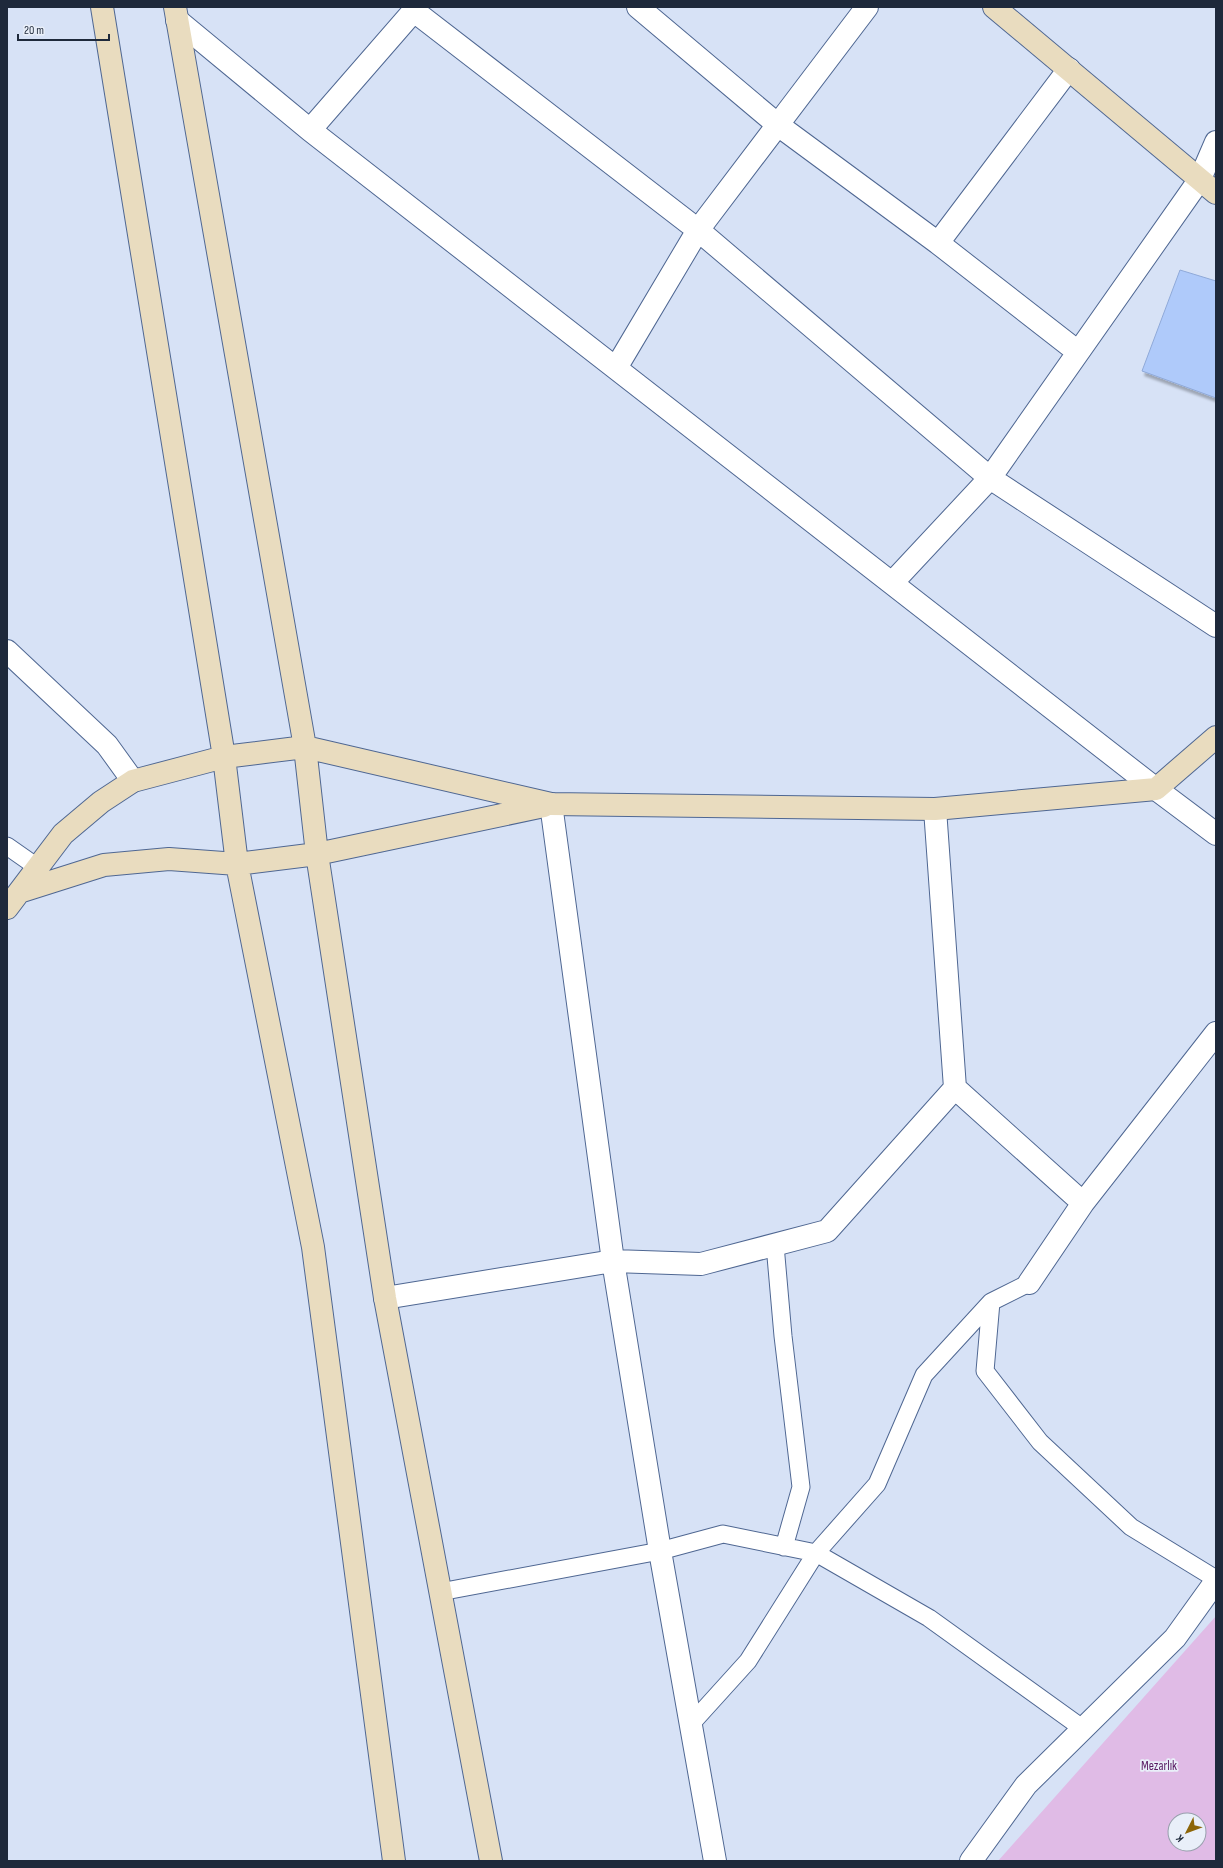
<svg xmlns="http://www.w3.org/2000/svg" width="1223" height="1868" font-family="'Sofia Sans Condensed',sans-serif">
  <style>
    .green { fill: #e0bbe6; fill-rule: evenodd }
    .building { fill: #afcafa; stroke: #8fa9d8; filter: url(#shadow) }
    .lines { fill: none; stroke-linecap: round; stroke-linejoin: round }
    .lane-casing { stroke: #4f6792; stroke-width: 19 }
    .street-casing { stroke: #4f6792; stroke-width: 24 }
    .secondary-casing { stroke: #4f6792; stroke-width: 24 }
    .lane { stroke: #fff; stroke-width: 17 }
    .street { stroke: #fff; stroke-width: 22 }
    .secondary { stroke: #e9dcbf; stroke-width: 22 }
    .labels { text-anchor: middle; stroke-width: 3.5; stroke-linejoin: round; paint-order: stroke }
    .park-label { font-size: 13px; fill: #581962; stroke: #e9eff9 }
  </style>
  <defs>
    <filter id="shadow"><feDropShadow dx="2.5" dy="4.5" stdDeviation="1" flood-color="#0004"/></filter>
  </defs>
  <rect width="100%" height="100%" fill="#d7e2f6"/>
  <path class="green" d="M1216 1616V1861H998ZM1175 1820H1199V1844H1175Z"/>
  <path class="building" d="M1180 270 1216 281V398L1142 371Z"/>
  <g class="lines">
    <defs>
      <path id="lane" d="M7 846 37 867
        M775 1245 783 1336 801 1487 784 1547
        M991 1302 985 1371 1040 1442 1131 1527 1216 1579
        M440 1592 660 1551 723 1534 816 1553 929 1618 1082 1728
        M691 1724 748 1661 816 1553 877 1484 924 1375 991 1302 1029 1283"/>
      <path id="street" d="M638 7 778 125 938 243 1078 352
        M414 11 698 230 990 478 1216 626
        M177 20 310 130 1156 789 1216 834
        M310 130 417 7
        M938 243 1069 69
        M616 368 698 230 867 7
        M892 583 990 478 1200 179 1216 142
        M7 651 107 745 133 781
        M551 804 613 1261 660 1551 715 1861
        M955 1088 1083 1203
        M1029 1283 1083 1203 1216 1033
        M385 1298 613 1261 701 1264 827 1231 955 1088 935 809
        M971 1861 1026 1785 1175 1638 1216 1581"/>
      <path id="secondary" d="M102 7 224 757 237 864 313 1247 394 1861
        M175 7 305 747 317 854 385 1298 491 1861
        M994 7 1216 193
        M22 891 104 865 169 859 237 864 317 854 544 806
        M7 908 63 834 101 802 133 781 224 757 305 747 551 804 935 809 1156 789 1216 737"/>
    </defs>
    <use href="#lane" class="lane-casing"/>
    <use href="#street" class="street-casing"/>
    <use href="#secondary" class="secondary-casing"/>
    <use href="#lane" class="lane"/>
    <use href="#street" class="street"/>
    <use href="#secondary" class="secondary"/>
  </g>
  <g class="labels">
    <g class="park-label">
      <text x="1159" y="1770">Mezarlık</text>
    </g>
  </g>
  <rect width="1223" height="1868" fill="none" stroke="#1e293b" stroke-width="16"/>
  <g transform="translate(1187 1832) rotate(228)"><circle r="19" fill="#e9eff9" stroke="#98a0ad"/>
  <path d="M0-3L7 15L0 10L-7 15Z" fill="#8d6609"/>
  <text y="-6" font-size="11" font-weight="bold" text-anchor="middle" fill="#1e293b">K</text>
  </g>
  <path d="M18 34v6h91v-6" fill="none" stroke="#1e293b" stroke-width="2"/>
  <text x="24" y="34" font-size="12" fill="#1e293b" stroke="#e9eff9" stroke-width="3" paint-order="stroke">20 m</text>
</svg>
